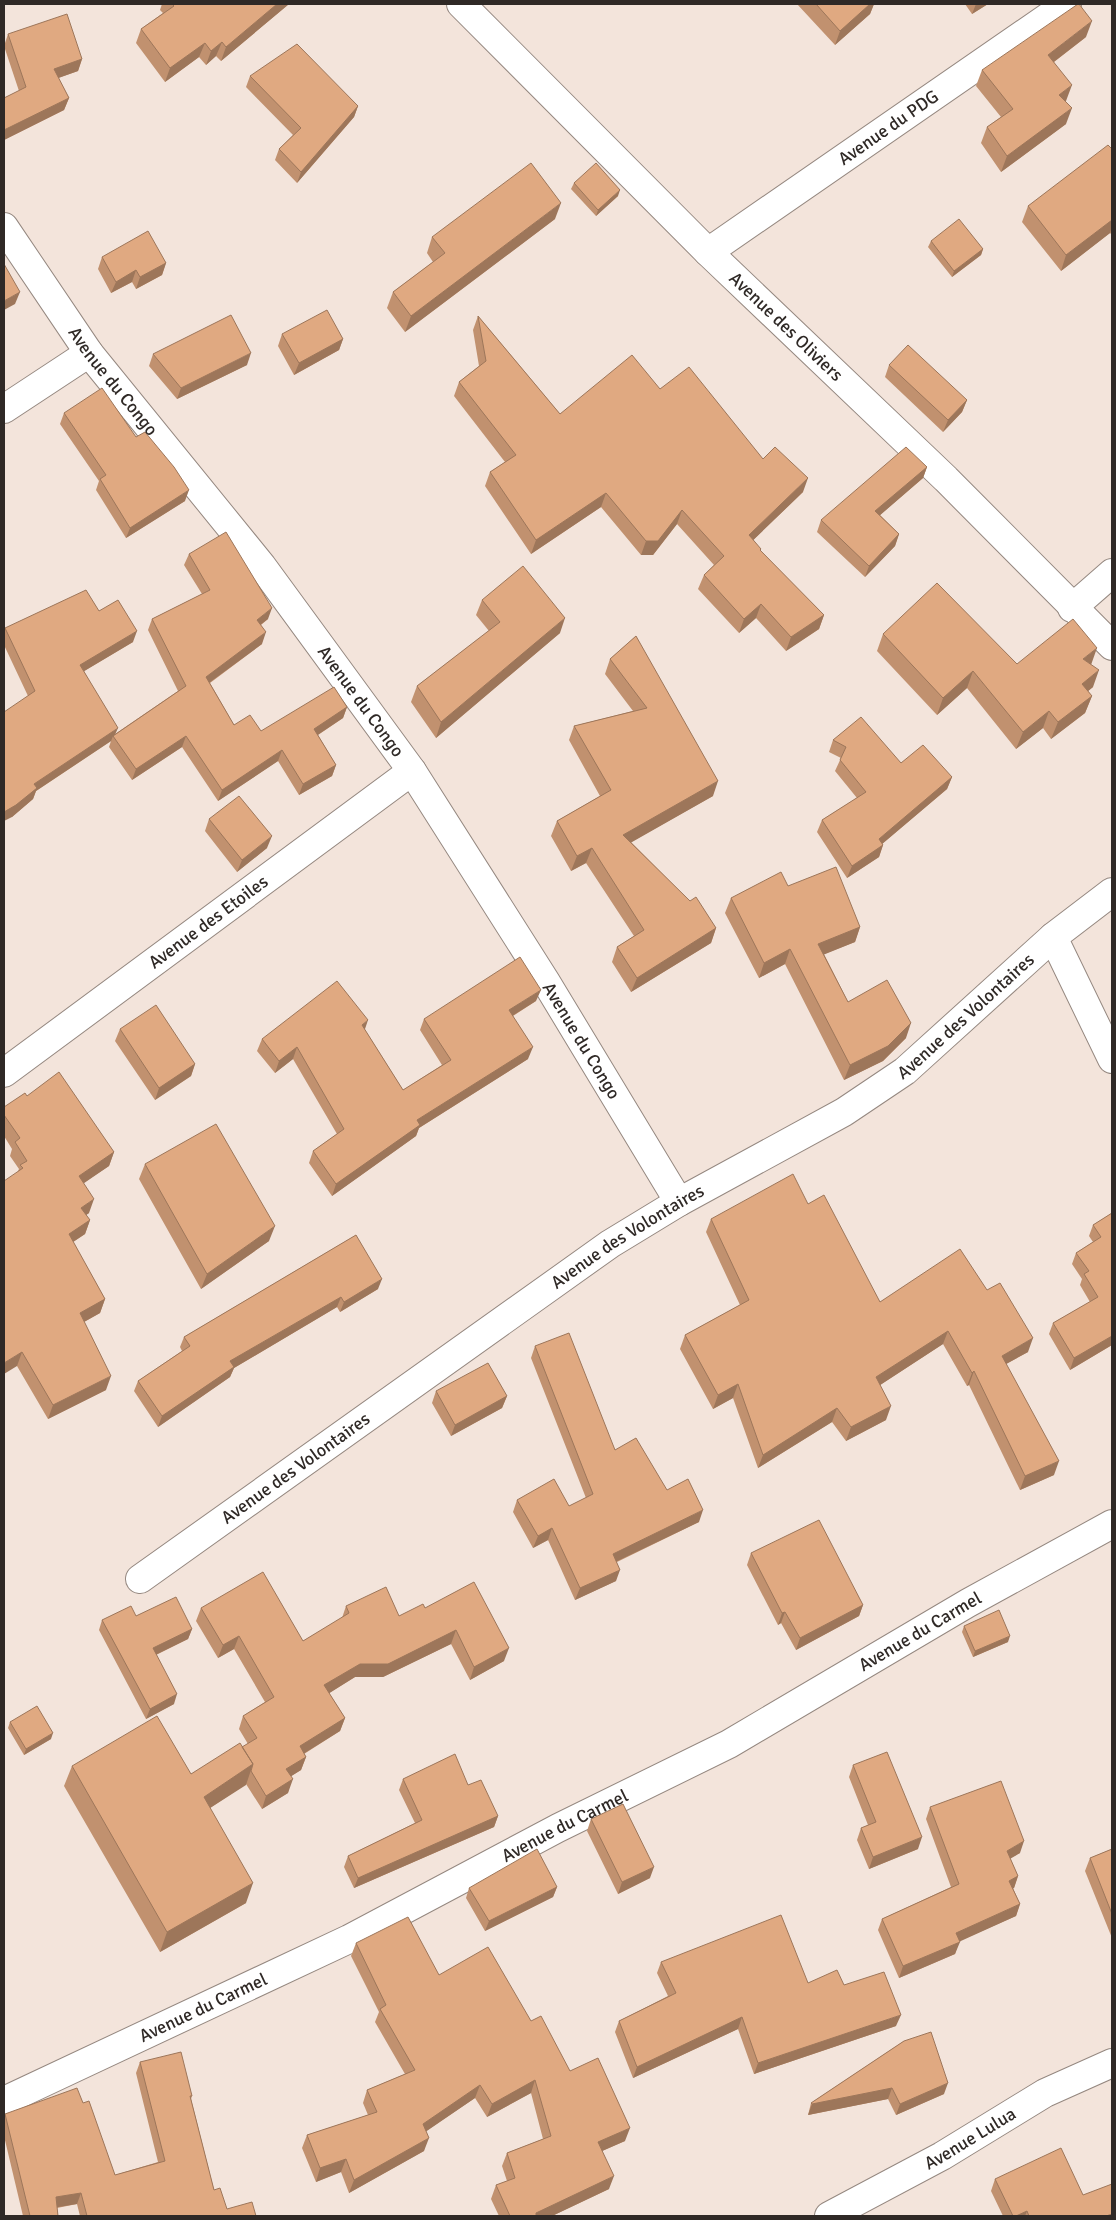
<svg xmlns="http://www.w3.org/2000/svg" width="1116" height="2220" font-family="Signika,sans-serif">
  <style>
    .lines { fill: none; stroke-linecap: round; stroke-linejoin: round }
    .street-casing { stroke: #958880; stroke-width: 30 }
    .street { stroke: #fff; stroke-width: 28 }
    .wall { fill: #c1916f }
    .shaded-wall { fill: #9d765a }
    .building { fill: #e0a981; stroke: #9d765a }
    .labels { text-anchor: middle; stroke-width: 5; stroke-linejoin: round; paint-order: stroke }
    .street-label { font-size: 18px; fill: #2f2926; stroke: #fff }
  </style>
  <rect width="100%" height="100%" fill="#f3e4db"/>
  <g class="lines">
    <defs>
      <g id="street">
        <path id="s1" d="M461 4 708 252 946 479 1112 646"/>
        <path id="s2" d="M4 227 89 353 262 566 412 771 546 982 679 1202"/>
        <path id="s3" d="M708 252 1067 4"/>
        <path d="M4 409 89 353"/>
        <path d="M1072 608 1112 573"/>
        <path d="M1053 937 1112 1059"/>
        <path id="s4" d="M4 1073 412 771"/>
        <path id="s5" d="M140 1579 610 1244 679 1202 844 1112 905 1071 1053 937 1112 892"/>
        <path id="s6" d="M4 2101 349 1939 558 1828 729 1744 968 1603 1112 1524"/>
        <path id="s7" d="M829 2216 942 2156 1045 2093 1112 2063"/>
      </g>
    </defs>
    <use href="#street" class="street-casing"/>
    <use href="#street" class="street"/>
  </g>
  <path class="wall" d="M162 4H289L221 61 216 56 206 65 199 57 165 82 136 43 141 29 163 13 160 10Z
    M797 4H874L870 14 835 45Z
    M965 4H988L972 14Z
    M8 34 82 59 78 71 58 78 69 98 64 110 4 140V98L19 91 4 46Z
    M1086 37 1054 62 1066 101V124L1001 172 981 143 987 127 1001 117 976 86 982 70Z
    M250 76 358 106 354 117 297 183 275 160 279 149 293 135 246 87Z
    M1112 149V235L1110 233 1061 271 1022 222 1028 206Z
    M574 183 618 196 596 216 571 189Z
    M555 219 405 332 387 308 393 292 433 262 427 253 432 237Z
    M931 241 983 249 981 255 952 277 928 247Z
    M102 257 166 263 162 275 136 289 132 282 111 293 98 269Z
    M478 316 560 414 660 389 763 459 803 492 753 540 760 551 824 615 819 629 786 651 756 618 739 633 698 589 704 575 714 565 677 524 653 555H641L601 507 531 554 485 486 490 472 505 462 454 396 459 382 479 366 473 330Z
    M282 334 343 339 339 350 294 375 278 346Z
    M153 354 247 365 177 399 149 366Z
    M889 365 967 400 962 412 943 432 885 377Z
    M64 413 136 437 185 501 126 538 96 490 99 481 60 424Z
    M927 467 923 478 880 515 899 534 895 546 865 577 817 532 821 520Z
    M189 554 268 619 261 625 262 644 210 683 234 725 261 731 347 707 343 718 318 735 336 765 332 776 299 795 278 761 218 801 182 747 132 780 109 747 111 741 36 791 33 799 12 817 28 696 4 645V632L5 628 99 611 133 642 84 671 115 734 178 691 148 630 152 619 202 594 184 565Z
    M482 600 560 633 436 738 411 702 417 686 489 631 476 615Z
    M883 634 1017 664 1091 665 1093 687 1088 691 1092 696 1085 713 1051 739 1043 728 1016 749 967 688 937 715 877 651Z
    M636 636 713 796 631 842 716 928 711 943 631 992 612 962 617 947 634 936 586 863 571 871 551 836 557 821 600 796 569 740 574 726 633 711 605 674 610 659Z
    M833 740 901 763 952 777 947 789 882 844 883 845 879 857 847 878 817 832 822 820 857 798 835 771 841 758 829 752Z
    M209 819 267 848 237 872 205 831Z
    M788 886 860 927 855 942 824 954 848 1002 906 1038 883 1061 844 1080 785 964 759 978 725 913 731 898Z
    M536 1001 513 1016 528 1059 419 1128 416 1136 332 1196 309 1163 313 1151 337 1134 293 1059 275 1073 257 1051 262 1039 365 1030 403 1090 442 1065 420 1030 424 1019Z
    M120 1029 195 1064 191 1076 155 1100 115 1041Z
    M27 1096 114 1152 109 1166 83 1183 89 1213 86 1215 90 1220 85 1234 73 1242 105 1299 100 1313 84 1322 106 1390 48 1419 17 1366 18 1171 19 1169 10 1156 12 1149 4 1136V1107Z
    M145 1164 269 1241 201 1289 139 1179Z
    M808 1204 880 1302 1028 1352 1006 1364 1054 1475 1020 1490 969 1385 967 1386 943 1344 880 1385 886 1420 846 1441 832 1422 758 1468 733 1398 713 1409 680 1349 685 1335 740 1305 706 1232 711 1219Z
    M1112 1213V1345L1070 1370 1049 1334 1053 1323 1090 1302 1080 1285 1082 1279 1072 1264 1076 1253 1093 1242 1089 1236 1093 1225Z
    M356 1235 378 1289 340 1312 337 1307 234 1368 230 1377 158 1427 134 1391 138 1381 182 1351 180 1347 184 1337Z
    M535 1346 615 1450 667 1490 699 1522 617 1562 616 1581 575 1600 548 1540 533 1548 513 1512 517 1500 569 1506 586 1498 531 1358Z
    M436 1391 507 1396 502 1408 451 1436 432 1403Z
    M751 1553 863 1605 859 1616 796 1650 781 1623 778 1625 747 1565Z
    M346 1606 399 1616 425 1608 504 1661 470 1680 451 1644 383 1677H355L329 1693 345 1718 340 1731 304 1754 306 1757 301 1770 291 1776 288 1793 262 1809 246 1784 210 1808 246 1903 160 1952 64 1786 72 1766 191 1774 248 1744 239 1729 243 1716 265 1702 234 1649 218 1658 196 1621 201 1608 303 1641 342 1618Z
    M136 1616 192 1629 188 1639 156 1655 174 1704 146 1719 99 1630 102 1620Z
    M964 1626 1008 1642 973 1657 962 1632Z
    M10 1722 51 1739 24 1755 8 1728Z
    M853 1765 918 1849 869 1869 857 1840 861 1828 868 1825 849 1777Z
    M403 1779 468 1785 498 1816 494 1827 354 1888 344 1867 348 1856 415 1823 399 1790Z
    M930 1807 1020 1853 1010 1858 1018 1876 1014 1888H1013L1020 1904 1016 1916 959 1941 955 1954 899 1978 878 1930 882 1919 951 1887 926 1819Z
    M591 1819 650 1878 618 1894 587 1831Z
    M1112 1849V1938L1085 1871 1090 1858Z
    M557 1887 553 1897 485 1931 466 1898 469 1888Z
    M356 1943 439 1975 531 2021 625 2141 602 2151 609 2189 552 2216H499L491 2199 496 2185 507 2181 502 2166 507 2153 543 2139 531 2093 487 2117 475 2098 426 2131 424 2151 349 2193 341 2172 316 2182 302 2148 307 2135 368 2115 363 2103 367 2090 405 2074 375 2022 379 2012 351 1956Z
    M661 1962 808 1983 844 1985 896 2026 754 2074 738 2029 633 2078 615 2032 619 2021 668 1996 657 1973Z
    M904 2041 944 2094 896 2115 888 2099 808 2115 811 2103Z
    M140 2062 192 2096 191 2099 214 2190 227 2209 256 2216H80L77 2204 57 2208 58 2216H23L4 2136V2118L5 2114 83 2103 115 2175 158 2162 136 2073Z
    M995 2179 1083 2195 1112 2216H1003L991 2191Z"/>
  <path class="shaded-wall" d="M277 4H289L221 61 226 47Z
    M870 4H874L870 14 835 45 840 31Z
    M976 4H988L972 14Z
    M1092 21 1086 37 1042 71 1048 55Z
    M222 42 216 56 206 65 211 51Z
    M205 43 199 57 165 82 170 68Z
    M82 59 78 71 50 81 54 69Z
    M1072 85 1066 101 1053 111 1059 95Z
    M69 98 64 110 4 140V130Z
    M358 106 354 117 297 183 301 172Z
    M1072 108 1066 124 1001 172 1007 156Z
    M620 190 618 196 596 216 598 210Z
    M561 203 555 219 405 332 411 316Z
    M1112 220V226L1110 233 1061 271 1066 255Z
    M983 249 981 255 952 277 954 271Z
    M166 263 162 275 136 289 140 277Z
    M136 270 132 282 111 293 116 282Z
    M20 292 15 304 4 310V301Z
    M343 339 339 350 294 375 299 363Z
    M251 353 247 365 177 399 181 388Z
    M967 400 962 412 943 432 948 420Z
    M927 467 923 478 871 523 875 511Z
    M808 478 803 492 744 549 749 535Z
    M189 490 185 501 126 538 130 528Z
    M606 493 601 507 531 554 536 540Z
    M682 510 677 524 653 555H641L646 541Z
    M899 534 895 546 865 577 869 566Z
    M761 604 756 618 739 633 744 619Z
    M272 608 268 619 252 631 257 620Z
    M824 615 819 629 786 651 791 637Z
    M565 618 560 633 436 738 441 722Z
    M137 631 133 642 76 676 80 665Z
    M266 632 262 644 202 688 206 677Z
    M1097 648 1091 665 1083 659Z
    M1099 670 1093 687 1076 701 1082 684Z
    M973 671 967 688 937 715 943 698Z
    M1092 696 1085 713 1051 739 1058 722Z
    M347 707 343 718 310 740 314 729Z
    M1049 711 1043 728 1016 749 1023 732Z
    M118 728 114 737 113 736 111 741 36 791 33 799 12 817 4 821V812L34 784Z
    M186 736 182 747 132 780 136 769Z
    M282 750 278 761 218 801 222 790Z
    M336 765 332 776 299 795 303 784Z
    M952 777 947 789 875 850 879 839Z
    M718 781 713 796 618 850 623 835Z
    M272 836 267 848 237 872 242 860Z
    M883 845 879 857 847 878 852 866Z
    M592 848 586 863 571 871 577 856Z
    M860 927 855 942 813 959 818 944Z
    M716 928 711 943 631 992 637 978Z
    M790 949 785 964 759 978 764 963Z
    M541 990 536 1001 504 1021 509 1010Z
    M368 1020 364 1032 362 1025Z
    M911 1023 906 1038 883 1061 844 1080 850 1065Z
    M297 1047 293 1059 275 1073 279 1061Z
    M533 1047 528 1059 419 1128 416 1136 332 1196 336 1184 417 1120Z
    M195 1064 191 1076 155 1100 159 1088Z
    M114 1152 109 1166 74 1190 79 1176Z
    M94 1199 89 1213 76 1222 81 1208Z
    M90 1220 85 1234 64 1248 69 1234Z
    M275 1226 269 1241 201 1289 207 1274Z
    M382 1279 378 1289 340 1312 344 1302Z
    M341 1297 337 1307 234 1368 230 1377 158 1427 162 1416 230 1361Z
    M105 1299 100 1313 75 1327 80 1313Z
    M948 1331 943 1344 871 1391 876 1377Z
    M1112 1336V1345L1070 1370 1074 1358Z
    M1033 1338 1028 1352 997 1369 1002 1356Z
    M22 1352 17 1366 4 1374V1363Z
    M974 1371 969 1385 967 1386 972 1373Z
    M111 1376 106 1390 48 1419 53 1405Z
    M738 1384 733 1398 713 1409 718 1395Z
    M507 1396 502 1408 451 1436 455 1425Z
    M891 1406 886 1420 846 1441 851 1427Z
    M837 1408 832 1422 758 1468 763 1455Z
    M1059 1461 1054 1475 1020 1490 1025 1476Z
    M703 1510 699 1522 609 1565 613 1554Z
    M552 1528 548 1540 533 1548 538 1536Z
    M620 1570 616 1581 575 1600 580 1588Z
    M863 1605 859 1616 796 1650 800 1638Z
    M785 1612 781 1623 778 1625 782 1613Z
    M192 1629 188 1639 149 1658 153 1648Z
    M456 1630 451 1644 383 1677H355L320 1699 324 1685 360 1664Z
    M239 1636 234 1649 218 1658 223 1645Z
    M1010 1636 1008 1642 973 1657 975 1651Z
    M509 1648 504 1661 470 1680 474 1667Z
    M177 1694 174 1704 146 1719 150 1709Z
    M345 1718 340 1731 295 1759 300 1746Z
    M53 1733 51 1739 24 1755 26 1749Z
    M306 1757 301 1770 282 1782 286 1769Z
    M253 1764 246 1785 196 1817 204 1797Z
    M293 1779 288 1793 262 1809 266 1796Z
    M498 1816 494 1827 354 1888 358 1878Z
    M922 1837 918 1849 869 1869 873 1857Z
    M1024 1841 1020 1853 1003 1863 1007 1851Z
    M654 1867 650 1878 618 1894 622 1882Z
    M1018 1876 1014 1888 1005 1893 1009 1881Z
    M253 1883 246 1903 160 1952 167 1932Z
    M557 1887 553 1897 485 1931 489 1921Z
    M1020 1904 1016 1916 952 1945 956 1933Z
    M960 1942 955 1954 899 1978 903 1966Z
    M901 2015 896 2026 754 2074 758 2063Z
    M742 2017 738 2029 633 2078 637 2067Z
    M535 2080 531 2093 487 2117 492 2104Z
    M948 2083 944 2094 896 2115 900 2104Z
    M480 2085 475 2098 418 2137 423 2124Z
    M892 2088 888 2099 808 2115 812 2104Z
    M630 2128 625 2141 593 2155 598 2142Z
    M429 2138 424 2151 349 2193 354 2180Z
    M346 2159 341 2172 316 2182 320 2168Z
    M614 2176 609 2189 552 2216H535L536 2213Z
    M81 2193 77 2204 52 2208 56 2197Z
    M1027 2211 1025 2216H1016Z"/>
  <path class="building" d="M172 4H277L226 47 222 42 211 51 205 43 170 68 141 29 174 6Z
    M816 4H870L840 31Z
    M1078 4H1079L1092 21 1048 55 1072 85 1059 95 1072 108 1007 156 987 127 1013 109 982 70Z
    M67 14 82 59 54 69 69 98 4 130V98L26 87 8 34Z
    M297 44 358 106 301 172 279 149 301 128 250 76Z
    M1108 145 1112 149V220L1066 255 1028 206Z
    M531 163 561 203 411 316 393 292 445 253 432 237Z
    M596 163 620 190 598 210 574 183Z
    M959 219 983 249 954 271 931 241Z
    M148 231 166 263 140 277 136 270 116 282 102 257Z
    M4 264 20 292 4 301Z
    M327 310 343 339 299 363 282 334Z
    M231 315 251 353 181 388 153 354Z
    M478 316 560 414 632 355 660 389 689 367 763 459 775 447 808 478 749 535 761 549 760 550 824 615 791 637 761 604 744 619 704 575 724 556 682 510 658 541H646L606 493 536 540 490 472 516 455 459 382 486 361Z
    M908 345 967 400 948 420 889 365Z
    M102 388 136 437 145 432 174 467 189 490 130 528 100 479 106 475 64 413Z
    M906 447 927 467 875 511 899 534 869 566 821 520Z
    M226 532 272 608 257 620 266 632 206 677 234 725 250 715 261 731 334 687 347 707 314 729 336 765 303 784 282 750 222 790 186 736 136 769 113 736 186 686 152 619 210 590 189 554Z
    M523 566 565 618 441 722 417 686 500 622 482 600Z
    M937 583 1017 664 1073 619 1097 648 1083 659 1099 670 1082 684 1092 696 1058 722 1049 711 1023 732 973 671 943 698 883 634Z
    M86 590 99 611 118 600 137 631 80 665 118 728 34 784 37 788 16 805 4 812V712L35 691 5 628Z
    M636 636 718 781 623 835 690 901 696 897 716 928 637 978 617 947 644 930 592 848 577 856 557 821 611 790 574 726 647 708 610 659Z
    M861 717 901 763 923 745 952 777 879 839 883 845 852 866 822 820 866 792 840 760 846 747 833 740Z
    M239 796 272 836 242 860 209 819Z
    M836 867 860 927 818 944 848 1002 887 980 911 1023 888 1046 850 1065 790 949 764 963 731 898 781 872 788 886Z
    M520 957 541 990 509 1010 533 1047 417 1120 420 1125 336 1184 313 1151 344 1129 297 1047 279 1061 262 1039 337 981 368 1020 362 1025 403 1090 451 1060 424 1019Z
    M156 1005 195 1064 159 1088 120 1029Z
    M59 1072 114 1152 79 1176 94 1199 81 1208 90 1220 69 1234 105 1299 80 1313 111 1376 53 1405 22 1352 4 1363V1181L23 1168 20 1165 27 1161 15 1142 20 1138 4 1115V1107L25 1093 27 1096Z
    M216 1124 275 1226 207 1274 145 1164Z
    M793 1174 808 1204 824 1195 880 1302 960 1249 987 1290 1000 1283 1033 1338 1002 1356 1059 1461 1025 1476 974 1371 972 1373 948 1331 876 1377 891 1406 851 1427 837 1408 763 1455 738 1384 718 1395 685 1335 749 1300 711 1219Z
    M1112 1213V1336L1074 1358 1053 1323 1098 1297 1084 1274 1089 1271 1076 1253 1101 1237 1093 1225Z
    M356 1235 382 1279 344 1302 341 1297 230 1361 234 1367 162 1416 138 1381 190 1346 184 1337Z
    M569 1333 615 1450 636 1438 667 1490 688 1479 703 1510 613 1554 620 1570 580 1588 552 1528 538 1536 517 1500 554 1479 569 1506 593 1494 535 1346Z
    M488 1363 507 1396 455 1425 436 1391Z
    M819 1520 863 1605 800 1638 785 1612 782 1613 751 1553Z
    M263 1572 303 1641 349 1613 346 1606 386 1587 399 1616 423 1604 425 1608 474 1582 509 1648 474 1667 456 1630 388 1664H360L324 1685 345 1718 300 1746 306 1757 286 1769 293 1779 266 1796 251 1771 253 1764 242 1747 257 1738 243 1716 274 1697 239 1636 223 1645 201 1608Z
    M176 1597 192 1629 153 1648 177 1694 150 1709 102 1620 131 1606 136 1616Z
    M999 1610 1010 1636 975 1651 964 1626Z
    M37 1706 53 1733 26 1749 10 1722Z
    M157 1716 191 1774 240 1743 253 1764 204 1797 253 1883 167 1932 72 1766Z
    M887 1752 922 1837 873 1857 861 1828 876 1822 853 1765Z
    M455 1754 468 1785 481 1780 498 1816 358 1878 348 1856 422 1820 403 1779Z
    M1001 1781 1024 1841 1007 1851 1018 1876 1009 1881 1020 1904 956 1933 960 1942 903 1966 882 1919 959 1884 930 1807Z
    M623 1804 654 1867 622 1882 591 1819Z
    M537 1849 557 1887 489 1921 469 1888Z
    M1112 1849V1914L1090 1858Z
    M781 1915 808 1983 837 1970 844 1985 884 1972 901 2015 758 2063 742 2017 637 2067 619 2021 676 1993 661 1962Z
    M408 1917 439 1975 488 1947 531 2021 541 2016 570 2071 598 2058 630 2128 598 2142 614 2176 536 2213V2216H510L496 2185 515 2178 507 2153 551 2136 535 2080 492 2104 480 2085 423 2124 429 2138 354 2180 346 2159 320 2168 307 2135 377 2112 367 2090 415 2070 380 2009 386 2005 356 1943Z
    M931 2032 948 2083 900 2104 892 2088 812 2104 811 2103 904 2041Z
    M181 2052 192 2096H190L214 2190 220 2188 227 2209 252 2202 256 2216H87L81 2193 56 2197 58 2216H30L5 2114 77 2088 83 2103 89 2101 115 2175 165 2161 140 2062Z
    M1061 2148 1083 2195 1112 2184V2214L1106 2216H1029L1027 2211 1016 2216H1013L995 2179Z"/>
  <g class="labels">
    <g class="street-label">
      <text dy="6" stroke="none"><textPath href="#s3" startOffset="219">Avenue du PDG</textPath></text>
      <text dy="6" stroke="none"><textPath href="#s1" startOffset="458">Avenue des Oliviers</textPath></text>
      <text dy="6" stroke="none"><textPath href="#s2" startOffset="189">Avenue du Congo</textPath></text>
      <text dy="6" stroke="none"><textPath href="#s2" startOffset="594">Avenue du Congo</textPath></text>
      <text dy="6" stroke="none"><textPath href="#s4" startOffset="254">Avenue des Etoiles</textPath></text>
      <text dy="6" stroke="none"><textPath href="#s5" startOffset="1001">Avenue des Volontaires</textPath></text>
      <text dy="6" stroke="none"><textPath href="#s2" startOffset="999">Avenue du Congo</textPath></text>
      <text dy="6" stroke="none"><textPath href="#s5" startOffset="596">Avenue des Volontaires</textPath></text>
      <text dy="6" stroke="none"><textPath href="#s5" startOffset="191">Avenue des Volontaires</textPath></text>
      <text dy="6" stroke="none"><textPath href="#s6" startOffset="1030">Avenue du Carmel</textPath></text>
      <text dy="6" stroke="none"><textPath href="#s6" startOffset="625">Avenue du Carmel</textPath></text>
      <text dy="6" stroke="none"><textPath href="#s6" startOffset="220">Avenue du Carmel</textPath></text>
      <text dy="6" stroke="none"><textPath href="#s7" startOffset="161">Avenue Lulua</textPath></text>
    </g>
  </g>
  <rect width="1116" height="2220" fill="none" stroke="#2f2926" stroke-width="10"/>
</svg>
